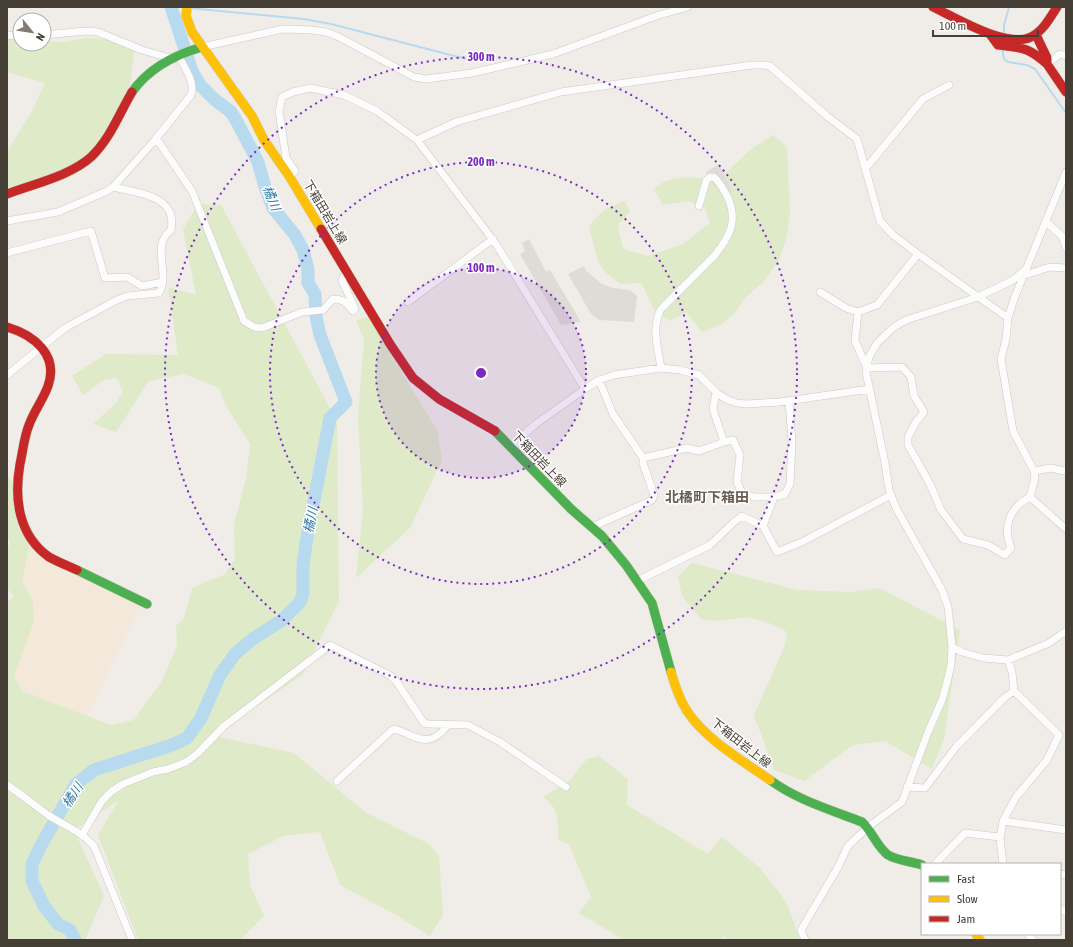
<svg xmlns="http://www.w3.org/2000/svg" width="1073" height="947" font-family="'Asap Condensed','Noto Sans JP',sans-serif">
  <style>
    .commercial { fill: #f3e8da }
    .green { fill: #deeac8 }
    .parking { fill: #dfdcd8 }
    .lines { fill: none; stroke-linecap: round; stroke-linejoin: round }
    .stream { stroke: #b8daee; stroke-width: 2 }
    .river { stroke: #b8daee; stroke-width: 13 }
    .street-casing { stroke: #ccc9c4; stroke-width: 8 }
    .fast-casing { stroke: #d1ccc0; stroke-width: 10 }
    .slow-casing { stroke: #d1ccc0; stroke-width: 10 }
    .jam-casing { stroke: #d1ccc0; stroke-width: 10 }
    .street { stroke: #fdfcfc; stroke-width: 7 }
    .fast { stroke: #4caf50; stroke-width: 9 }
    .slow { stroke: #ffc107; stroke-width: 9 }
    .jam { stroke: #c62828; stroke-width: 9 }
    .ring { fill: none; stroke: #7b2cbf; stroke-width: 2; stroke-dasharray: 2 4 }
    .labels { text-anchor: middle; stroke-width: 3; stroke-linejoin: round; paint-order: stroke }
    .street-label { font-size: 12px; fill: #453e35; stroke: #fff }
    .water-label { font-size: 13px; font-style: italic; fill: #2c79aa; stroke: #fff }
    .quarter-label { font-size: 14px; font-weight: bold; fill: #685c4c; stroke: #fff }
    .centre { fill: #7b2cbf; stroke: #fff; stroke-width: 2 }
    .ring-label { font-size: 12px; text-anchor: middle; font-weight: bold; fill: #7b2cbf; stroke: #fff; stroke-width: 3; stroke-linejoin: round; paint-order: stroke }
  </style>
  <rect width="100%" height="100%" fill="#f0ede8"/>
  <path class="commercial" d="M30 543 140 605 88 716 22 691 14 676 34 621 33 601 22 581Z"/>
  <path class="green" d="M7 38 20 41V44H44V41L64 42 86 38 107 39 134 51 130 86 117 115 97 145 79 162 7 192V152L32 111 45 83 7 72Z
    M773 135 783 143 787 149 790 211 787 236 778 262 762 283 744 299 735 313 722 324 702 332 686 312 670 321 653 308 644 288 640 283 620 284 605 272 598 261 589 227C600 211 607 208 625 201L630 212 618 225 623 249 648 256 683 244 710 223 705 208 688 201 663 205 654 189C658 186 664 181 670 180 681 176 702 176 712 183 717 187 721 192 724 197L732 191 724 175 751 149Z
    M198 204 221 205 337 421 339 601 303 674 201 746 219 737 294 753 365 812 429 844 439 856 443 915 430 936 396 915 340 885 320 832 283 836 248 854 250 885 264 916 240 940H138L98 835 118 801 74 830 104 896 85 940H7V602L14 597 7 588V555L10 541 7 537V476L14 483 30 543 22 581 33 601 34 621 14 676 22 691 111 725 134 720 163 679 177 646 176 626 184 618 192 588 210 580 224 575 235 559 234 524 246 479 250 444 226 406 219 388 184 374 149 381 116 432 93 424 116 403 123 392 117 378 104 380 83 395 72 376 106 354 178 355 168 287 196 295 183 229Z
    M368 317 437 430 442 460 410 528 356 578 363 510 358 417 364 340 356 320Z
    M692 563 797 590 850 592 879 588 960 630 944 739 932 769 885 741 853 745 804 781 774 770 754 715 785 645 787 632 769 623 747 617 719 621 701 619 682 596 678 576Z
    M599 756 628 779 627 805 708 854 722 837 760 868 787 903 800 940H730L724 936 721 940H624L579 913 591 897 569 844 558 840C558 823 559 807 543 797L570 780 587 759Z"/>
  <path class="parking" d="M719 164 732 191 724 198 718 189 711 182 706 172Z
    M529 239 546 272 550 270 581 322 561 325 520 254 525 251 522 243Z
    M584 266 586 271 602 284 613 288 630 290 637 296 634 322 599 320 591 314 568 274Z"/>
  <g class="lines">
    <path class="stream" d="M189 8 304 19 331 24 474 61
      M1004 35V25L1009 7
      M1003 49V55L1004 59 1008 62 1027 65 1035 69 1066 113"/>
    <path class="river" d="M75 940 70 930 58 924 44 906 32 881V864L40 847 76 784 94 770 172 745 187 738 201 718 220 675 235 654 254 638 281 621 300 602 303 594V565L307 537 330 418 346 402 320 335 316 316 315 294 308 283V269L303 250 295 235 273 208 265 187 258 162 236 120 231 112 214 99 200 85 192 71 171 7"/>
    <defs>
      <path id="street" d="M7 35 20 36
        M44 35 86 31 98 32 142 50 170 58
        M202 47 283 29 312 30 326 32 339 37 414 77 426 79 472 73 553 54 659 15 688 7
        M1047 64 1060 54 1066 56
        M156 138 192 191 244 321 254 327 262 328 302 312 323 310 333 299C344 299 346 303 353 311L355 309 342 280 346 272
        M417 140 456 122 561 92 752 65H762L770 66 828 117 857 139 880 221 893 235 918 254 1008 318
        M865 169 923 99 949 85
        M289 176 295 171 286 158 279 111 282 97 293 92 310 88 344 95 377 111 417 140 496 244 585 389
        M7 221 58 212 107 191 113 187 154 141 191 95C196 82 183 66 178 54
        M1046 222 1062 236 1066 248
        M7 253 91 231 105 278 127 277 142 286 163 282
        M1022 276 1050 267 1066 268
        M820 292 846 308 858 312 877 305 918 254
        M408 302 493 239
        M858 312 855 341 867 368 902 367 911 377 914 396 924 412 916 422 908 437V445L929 482 941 510 963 539 988 545 1005 555 1011 548C1002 527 1010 507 1030 497L1035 478 1034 471 1013 431 1001 359 1006 339 1008 318 1014 299 1066 172
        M661 368C658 349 651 327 661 309L715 255C730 236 738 221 728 198 724 190 720 183 714 177H710L706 181 699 206
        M7 375 65 328 115 301 127 296 159 293C171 273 150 246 171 230 178 195 137 193 113 187
        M599 380 613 414 643 458 687 448 699 451 724 442 713 409 716 392
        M724 442 733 440 740 455 737 482 742 493 754 497H774
        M512 449 524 434 537 423 585 389 599 380 614 375 661 368 680 370 699 375 718 394 726 399 737 403 746 404 780 402 870 389
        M1034 471 1051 468 1064 471
        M1030 497 1066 529
        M763 526 774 497 785 494 790 484 792 442 789 401
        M592 527 652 500 654 495 643 463V458
        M639 580 710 545 734 522 742 516 763 526 777 552 802 542 891 495
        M952 647 962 652 983 658 1008 660 1049 643 1066 631
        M337 781 392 730 395 729C418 737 429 750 448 725
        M7 785C21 794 34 805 48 815 65 826 79 830 94 846L132 940
        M907 787 925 788 956 747 1004 698 1014 691 1012 672 1008 660
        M1003 821 1066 830
        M82 835 102 801 112 791 123 784 153 772 168 769 186 762 198 753 224 726 330 645 391 676 396 681 424 723 429 724 468 725 500 742 566 787
        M935 864 965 833 1000 837
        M1003 864 1000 839 1003 821 1016 797 1047 760 1059 735 1014 691
        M1060 875 1066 874
        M1060 909 1066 912
        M1028 934 1033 940
        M805 940 801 930 837 869 848 846 868 827 902 802 928 732 942 700 947 682 951 665 952 647 948 607 942 590 896 508 889 490 885 463 866 372 869 357 877 343 894 327 906 320 978 297 1013 280 1026 269"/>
      <path id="fast" d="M132 92C149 68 174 55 202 47
        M495 431 571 509 602 536 626 565 652 603 671 672
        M77 570 147 604
        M770 780C797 800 831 810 862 822 872 831 877 847 888 855 898 861 911 861 922 865"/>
      <path id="slow" d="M187 7 186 16 192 32 252 116 264 140 289 176 321 229
        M671 672C675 686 679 699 687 711 706 740 743 761 770 780
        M976 934 980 940"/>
      <path id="jam" d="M933 7C956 18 1007 49 1031 37 1043 31 1050 18 1057 7
        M990 34 998 45C1023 48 1028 47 1047 64
        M1036 35 1047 58V64L1066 92
        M7 194C33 184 70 176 91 157 110 139 119 114 132 92
        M321 229 390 344 413 378 439 399 495 431
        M7 327C34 335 59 355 48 386 43 400 34 411 29 425 24 437 23 451 20 464 14 498 18 535 49 557 58 562 68 566 77 570"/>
    </defs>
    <use href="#street" class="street-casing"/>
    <use href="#fast" class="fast-casing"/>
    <use href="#slow" class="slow-casing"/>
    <use href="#jam" class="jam-casing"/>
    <use href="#street" class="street"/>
    <use href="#fast" class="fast"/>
    <use href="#slow" class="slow"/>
    <use href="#jam" class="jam"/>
  </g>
  <circle cx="481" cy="373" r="105" fill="#7b2cbf" fill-opacity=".12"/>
  <g class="ring">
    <circle cx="481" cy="373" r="105"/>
    <circle cx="481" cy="373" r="211"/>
    <circle cx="481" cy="373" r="316"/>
  </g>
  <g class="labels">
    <g class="street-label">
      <text transform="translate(325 212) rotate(59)" y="4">下箱田岩上線</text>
      <text transform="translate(539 459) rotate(46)" y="4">下箱田岩上線</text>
      <text transform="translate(741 743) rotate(38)" y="4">下箱田岩上線</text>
    </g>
    <g class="water-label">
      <text transform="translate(272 198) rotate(68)" y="5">橘川</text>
      <text transform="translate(310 520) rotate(-79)" y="5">橘川</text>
      <text transform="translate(72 795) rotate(-56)" y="5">橘川</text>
    </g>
    <g class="quarter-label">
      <text x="707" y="502">北橘町下箱田</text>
    </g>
  </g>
  <circle cx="481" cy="373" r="6" class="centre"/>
  <g class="ring-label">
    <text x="481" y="61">300 m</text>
    <text x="481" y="166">200 m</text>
    <text x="481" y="272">100 m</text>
  </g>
  <rect width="1073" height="947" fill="none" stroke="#453e35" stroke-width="16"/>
  <rect x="921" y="863" width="140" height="72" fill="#ffffff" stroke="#b5b2ae"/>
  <rect x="929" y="876" width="20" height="6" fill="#4caf50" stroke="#b5b2ae"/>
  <text x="957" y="883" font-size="12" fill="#453e35">Fast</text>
  <rect x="929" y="896" width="20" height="6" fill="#ffc107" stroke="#b5b2ae"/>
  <text x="957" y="903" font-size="12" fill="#453e35">Slow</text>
  <rect x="929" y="916" width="20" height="6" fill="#c62828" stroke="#b5b2ae"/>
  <text x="957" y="923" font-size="12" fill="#453e35">Jam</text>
  <g transform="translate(32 32) rotate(120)"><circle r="19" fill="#ffffff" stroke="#b5b2ae"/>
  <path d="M0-3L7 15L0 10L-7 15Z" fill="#817b74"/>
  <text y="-6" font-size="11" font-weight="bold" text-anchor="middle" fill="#453e35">N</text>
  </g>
  <path d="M933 30v6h105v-6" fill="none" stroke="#453e35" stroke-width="2"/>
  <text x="939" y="30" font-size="12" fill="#453e35" stroke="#ffffff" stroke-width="3" paint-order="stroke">100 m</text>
</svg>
